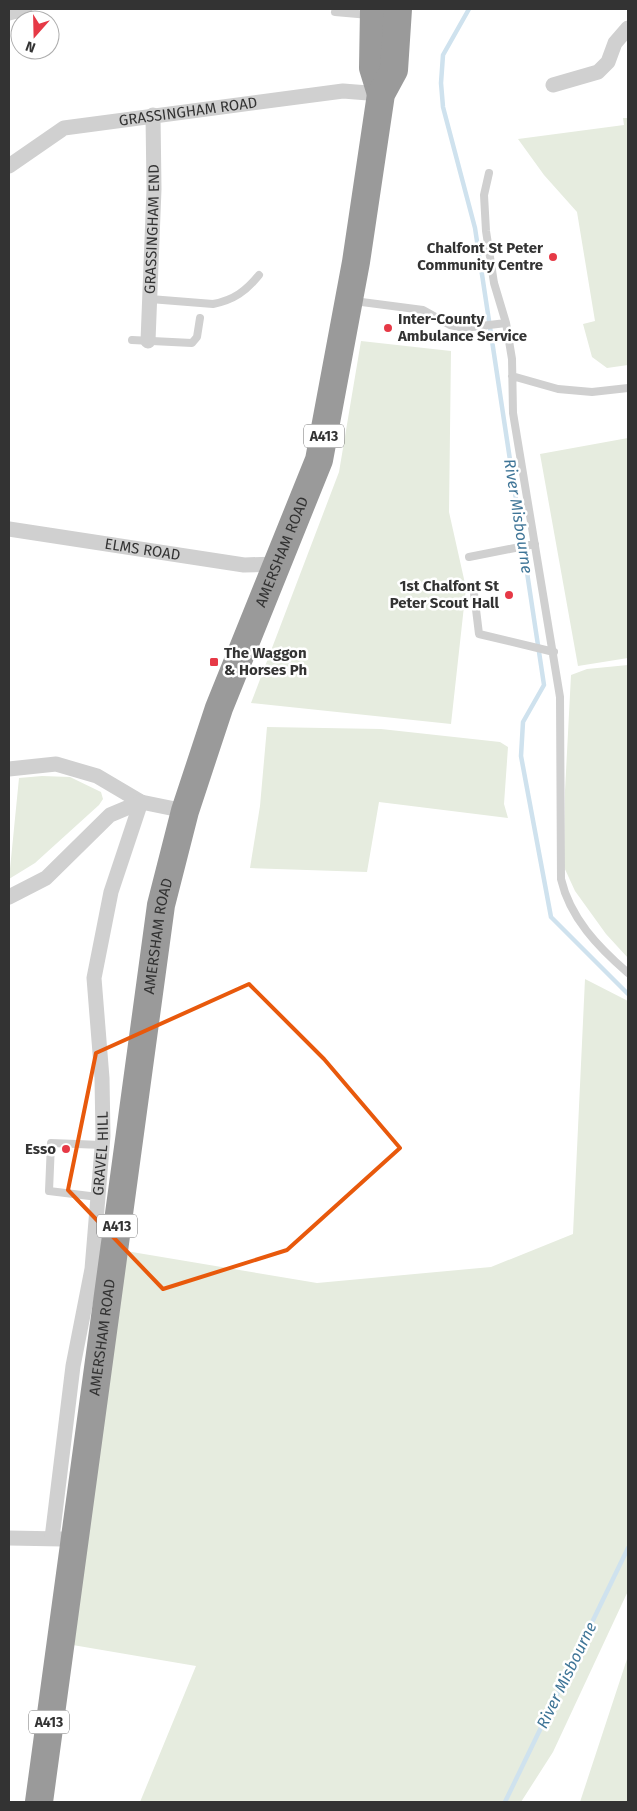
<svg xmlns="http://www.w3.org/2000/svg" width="637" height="1811" font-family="'Fira Sans',sans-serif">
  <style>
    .green { fill: #e6ecdf }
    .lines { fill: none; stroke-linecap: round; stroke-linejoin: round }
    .stream { stroke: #cfe2ee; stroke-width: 4.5 }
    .lane { stroke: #d0d0d0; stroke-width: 8 }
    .street { stroke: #d0d0d0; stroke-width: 15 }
    .highway { stroke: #9a9a9a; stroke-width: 28 }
    .marked { fill: none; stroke: #e8590c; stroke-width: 4; stroke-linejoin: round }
    .poi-dot { fill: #e63946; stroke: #fff; stroke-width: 2 }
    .labels { text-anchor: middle; stroke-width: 5; stroke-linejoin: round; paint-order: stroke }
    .shield { fill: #fff; stroke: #707070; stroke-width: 1 }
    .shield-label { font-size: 14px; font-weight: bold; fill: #333 }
    .street-label { font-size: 15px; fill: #333; stroke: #fff }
    .poi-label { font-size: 15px; font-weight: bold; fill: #333; stroke: #fff; text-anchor: end }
    .water-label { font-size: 16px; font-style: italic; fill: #3f7597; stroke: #fff }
  </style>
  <rect width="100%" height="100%" fill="#fff"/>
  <path class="green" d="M623 118H628V365L607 368 592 357 583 324 595 321 577 212 544 175 518 139 624 125Z
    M361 341 451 351 449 512 466 588 451 724 251 703 339 472Z
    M628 438V658L578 666 540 454Z
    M628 665V958L606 934 575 891 564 867 565 791 571 675 587 669Z
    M267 727 381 729 500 742 508 747 504 804 508 818 379 802 367 872 250 868 260 806Z
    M42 776 70 777 101 792 103 799 99 805 35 863 9 879 19 778Z
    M585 979 628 1001V1591L553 1752 521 1802H140L196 1666 61 1643 114 1249 317 1283 491 1267 573 1234Z
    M628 1656V1802H580Z"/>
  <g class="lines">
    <path class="stream" d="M469 9 443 55 441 83 443 107 475 228 544 685 523 722 521 756 551 917 628 994
      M505 1802 628 1548"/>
    <path class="lane" d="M336 9 335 12 369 15
      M489 173 484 195 486 231 494 283 506 323 512 359 513 413 560 697 561 879C570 918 598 947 628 973
      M150 299 213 304C234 300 246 291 259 275
      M354 301 423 310 450 325 464 328 506 323
      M132 340 192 343 197 337 200 318
      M512 376 558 389 592 392 628 388
      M469 557 535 544
      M474 593 479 634 554 652
      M98 1197 49 1191 51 1143 102 1145"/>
    <g class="street">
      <path d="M9 13 25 9"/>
      <path d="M553 85 598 72 608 62 615 43 628 28"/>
      <path id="s1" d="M9 166 64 128 343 91 381 94"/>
      <path id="s2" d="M148 341 154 189 153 115"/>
      <path id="s3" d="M9 529 244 565 276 564"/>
      <path d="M9 769 56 764 97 776 141 802"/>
      <path d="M9 897 46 878 110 815 141 802 185 811"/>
      <path d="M9 1538 62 1539"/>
      <path id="s4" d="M52 1538 73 1366 92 1269 103 1136 102 1078 94 978 111 892 141 802"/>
    </g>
    <g class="highway">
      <path d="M374 9 373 68 381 94"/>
      <path id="s5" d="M39 1802 161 905 185 811 219 708 319 460 356 262 381 94 394 70 398 9"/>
    </g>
  </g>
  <path class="marked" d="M249 984 324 1059 400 1148 287 1250 163 1289 68 1190 96 1053Z"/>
  <g class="poi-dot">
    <circle cx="553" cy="257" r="5"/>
    <circle cx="388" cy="328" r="5"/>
    <circle cx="509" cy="595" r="5"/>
    <rect x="209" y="657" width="10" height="10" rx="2.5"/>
    <circle cx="66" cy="1149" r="5"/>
  </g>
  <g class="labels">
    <g class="shield">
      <rect x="304" y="424.5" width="40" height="23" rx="4"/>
      <rect x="97" y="1214.5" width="40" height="23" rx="4"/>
      <rect x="29" y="1710.5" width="40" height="23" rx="4"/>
    </g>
    <g class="shield-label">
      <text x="324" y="441">A413</text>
      <text x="117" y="1231">A413</text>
      <text x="49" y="1727">A413</text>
    </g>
    <g class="street-label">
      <text dy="5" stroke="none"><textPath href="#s1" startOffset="192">GRASSINGHAM ROAD</textPath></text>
      <text dy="5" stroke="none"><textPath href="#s2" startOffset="112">GRASSINGHAM END</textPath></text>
      <text dy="5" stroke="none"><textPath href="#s3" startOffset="135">ELMS ROAD</textPath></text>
      <text dy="5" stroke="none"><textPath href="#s5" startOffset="1279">AMERSHAM ROAD</textPath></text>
      <text dy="5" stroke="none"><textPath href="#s5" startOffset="874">AMERSHAM ROAD</textPath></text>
      <text dy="5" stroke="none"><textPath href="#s4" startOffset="388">GRAVEL HILL</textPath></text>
      <text dy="5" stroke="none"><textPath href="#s5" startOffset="469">AMERSHAM ROAD</textPath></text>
    </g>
    <g class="poi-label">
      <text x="543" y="253">Chalfont St Peter<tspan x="543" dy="17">Community Centre</tspan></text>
      <text x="398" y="324" text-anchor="start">Inter-County<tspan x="398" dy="17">Ambulance Service</tspan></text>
      <text x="499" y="591">1st Chalfont St<tspan x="499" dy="17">Peter Scout Hall</tspan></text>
      <text x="224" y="658" text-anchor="start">The Waggon<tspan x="224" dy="17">&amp; Horses Ph</tspan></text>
      <text x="56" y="1154">Esso</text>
    </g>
    <g class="water-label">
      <text transform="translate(519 516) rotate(81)" y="6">River Misbourne</text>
      <text transform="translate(566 1675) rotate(-64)" y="6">River Misbourne</text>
    </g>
  </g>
  <rect width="637" height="1811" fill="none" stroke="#333333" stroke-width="20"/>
  <g transform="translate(35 35) rotate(200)"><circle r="24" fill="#ffffff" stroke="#adadad"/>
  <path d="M0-4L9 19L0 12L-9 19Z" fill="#e63946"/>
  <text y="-8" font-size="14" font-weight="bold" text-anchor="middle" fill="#333333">N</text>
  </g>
</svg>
